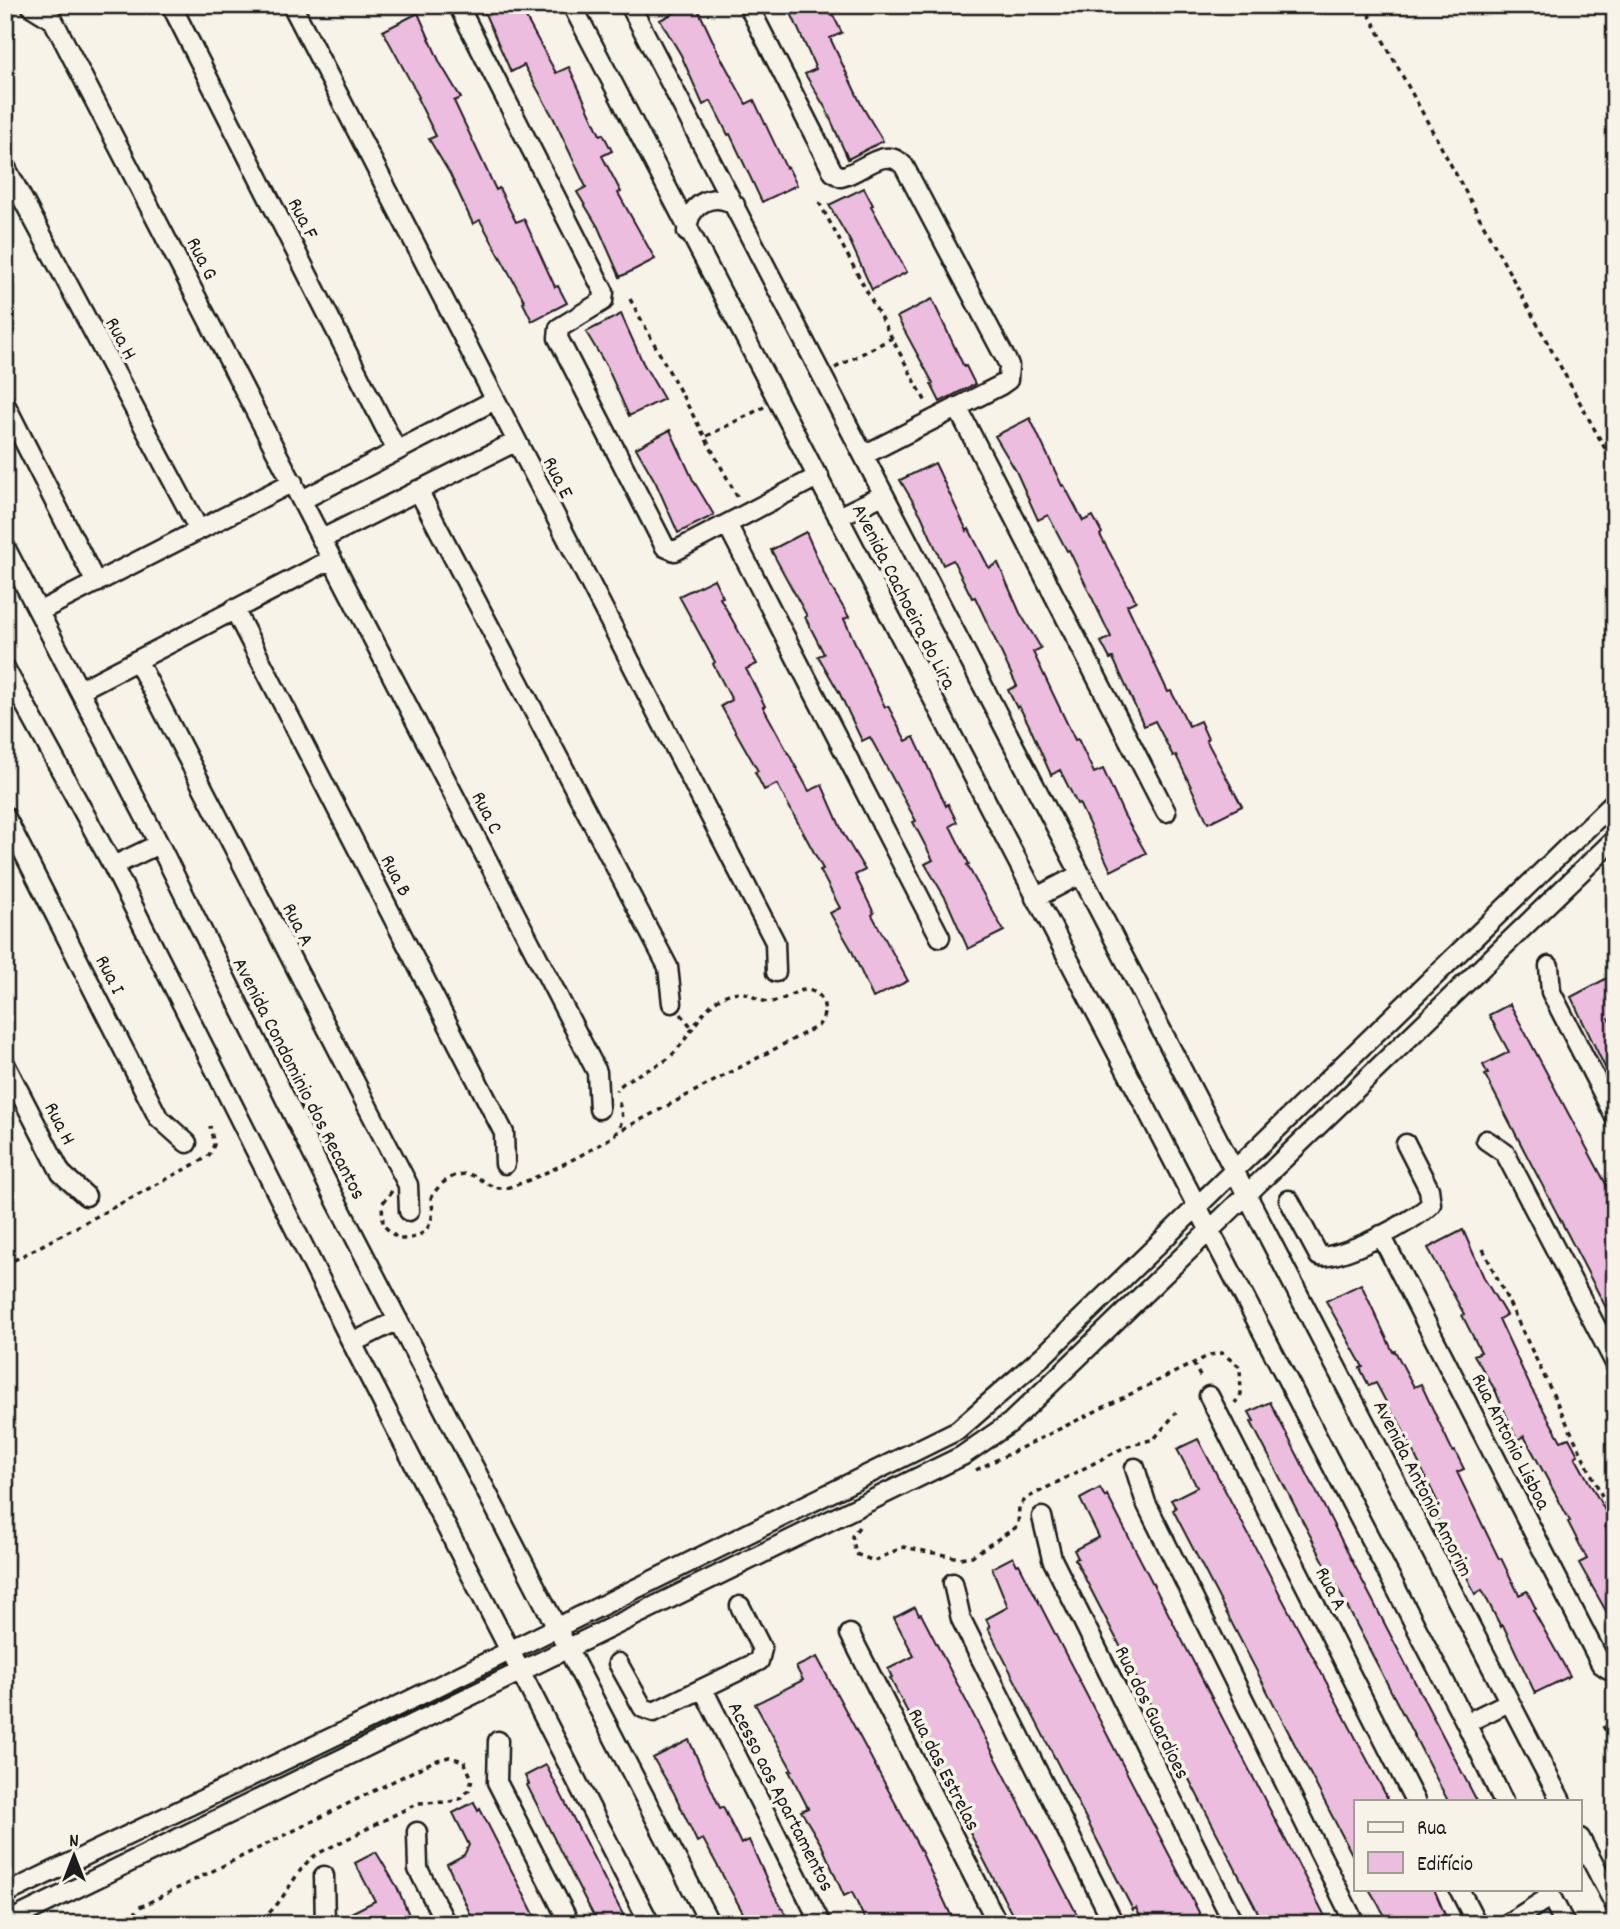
<svg xmlns="http://www.w3.org/2000/svg" width="1620" height="1929" font-family="Dekko,sans-serif">
  <style>
    .building { fill: #ecbddf; stroke: #1c1c1c; stroke-width: 2 }
    .lines { fill: none; stroke-linecap: round; stroke-linejoin: round }
    .minor-casing { stroke: #1c1c1c; stroke-width: 23 }
    .path { stroke: #1c1c1c; stroke-width: 3.5; stroke-dasharray: 5 5; stroke-linecap: butt }
    .minor { stroke: #f7f3e8; stroke-width: 18 }
    .labels { text-anchor: middle; stroke-width: 7; stroke-linejoin: round; paint-order: stroke }
    .street-label { font-size: 21px; fill: #1c1c1c; stroke: #f7f3e8 }
  </style>
  <rect width="100%" height="100%" fill="#f7f3e8"/>
  <filter id="ink" filterUnits="userSpaceOnUse"><feTurbulence type="fractalNoise" baseFrequency=".0143" numOctaves="2"/><feDisplacementMap in="SourceGraphic" scale="14" xChannelSelector="R" yChannelSelector="G"/><feConvolveMatrix kernelMatrix="1 2 1 2 8 2 1 2 1" color-interpolation-filters="sRGB"/></filter>
  <g filter="url(#ink)">
    <path class="building" d="M481 5H519L556 73 569 67 600 135 603 134 612 151 602 156 621 192 618 193 655 259 620 277 598 227 577 192 586 187 554 119 524 65 511 72Z
      M690 5H696L718 52 746 104 754 100 786 168 788 167 797 185 762 202 730 134 728 135 711 101 703 105 681 55 660 20Z
      M795 5H825L831 16 833 15 842 33 830 38 862 106 883 141 848 159 826 109 805 74 816 69 791 13 797 10Z
      M418 13 440 63 461 98 454 101 496 190 499 188 516 222 524 219 555 287 558 286 567 303 532 321 523 303 525 302 480 220 473 224 450 174 429 139 436 136 417 98 419 97 383 31Z
      M864 188 873 205 871 206 907 272 872 290 850 241 829 205Z
      M932 299 964 367 966 366 975 384 940 402 931 384 933 383 897 317Z
      M621 314 643 363 664 399 629 416 607 367 586 332Z
      M1030 418 1062 486 1064 485 1083 521 1093 516 1102 533 1100 535 1136 601 1127 605 1168 692 1171 691 1189 726 1200 721 1208 739 1206 740 1242 806 1208 823 1176 755 1173 756 1155 721 1144 726 1113 658 1110 659 1101 642 1111 637 1069 550 1067 551 1048 515 1038 520 1016 471 995 436Z
      M670 430 693 480 714 515 678 533 656 483 636 448Z
      M935 463 967 531 969 529 989 568 998 563 1020 613 1041 648 1033 652 1075 740 1078 739 1094 773 1103 769 1124 815 1146 853 1111 871 1079 803 1077 804 1060 770 1051 775 1029 725 1019 706 1017 708 1008 690 1017 686 975 597 972 598 953 560 943 565 921 515 900 480Z
      M806 532 828 582 849 617 844 619 885 707 888 706 906 741 914 737 946 806 948 804 957 822 950 826 969 864 967 865 1004 931 968 949 946 899 925 864 933 860 913 822 916 821 870 737 862 741 839 692 818 656 824 654 805 617 807 616 771 550Z
      M714 579 723 597 720 598 757 664 746 669 765 706 763 707 809 791 822 785 844 835 865 870 855 875 874 913 872 915 908 981 873 998 851 949 830 913 840 908 820 870 823 869 777 784 764 790 755 772 758 771 721 706 732 700 713 664 715 662 679 596Z
      M1615 974V1016L1609 1019 1615 1030V1088L1571 997Z
      M1510 1004 1615 1201V1325L1485 1075 1488 1074 1483 1065 1509 1052 1489 1015Z
      M1463 1230 1485 1280 1506 1315 1499 1319 1531 1388 1561 1441 1569 1438 1578 1455 1575 1457 1612 1523 1605 1526 1615 1546V1627L1579 1563 1587 1559 1568 1522 1570 1521 1524 1436 1517 1440 1495 1390 1474 1355 1481 1352 1462 1315 1464 1314 1428 1248Z
      M1361 1284 1393 1352 1395 1351 1414 1387 1421 1384 1453 1452 1455 1451 1464 1469 1457 1472 1499 1559 1501 1558 1519 1595 1527 1591 1536 1609 1533 1610 1570 1676 1535 1693 1503 1625 1501 1627 1482 1590 1475 1594 1443 1525 1441 1526 1432 1509 1439 1505 1397 1418 1395 1419 1376 1383 1369 1386 1360 1368 1363 1367 1326 1301Z
      M1270 1402 1407 1667 1477 1801H1448L1362 1635 1251 1422 1254 1421 1249 1412Z
      M1198 1439 1389 1801H1356V1862L1173 1510 1176 1508 1171 1500 1197 1487 1177 1449Z
      M1100 1488 1105 1497 1107 1495 1329 1924H1264L1075 1559 1078 1558 1074 1550 1099 1537 1080 1499Z
      M1013 1557 1017 1565 1019 1564 1205 1924H1144L1136 1908 1133 1910 988 1628 990 1627 986 1619 1008 1607 992 1568Z
      M915 1607 919 1615 921 1614 1082 1924H1017L890 1678 892 1677 888 1669 914 1656 894 1618Z
      M817 1657 922 1853 955 1924H867L852 1892 844 1896 822 1846 801 1811 808 1808 789 1771 792 1770 755 1704 803 1680 796 1667Z
      M689 1740 720 1808 723 1807 741 1844 749 1840 771 1889 791 1924H749L703 1839 697 1842 674 1793 653 1758Z
      M546 1765 608 1886 628 1924H598L574 1878 527 1785 529 1784 525 1776Z
      M474 1802 478 1811 480 1809 539 1924H475L447 1864 464 1855 469 1845 453 1813Z
      M376 1852 397 1887 413 1924H355L349 1914 375 1901 355 1863Z
      M1369 1889H1434L1449 1924H1390Z"/>
    <g class="lines">
      <defs>
        <path id="minor" d="M171 5 397 451
          M292 5 775 942 776 972
          M458 5 604 292 603 301 559 328 558 338 665 547 675 551 819 476
          M572 5 1466 1723 1503 1801
          M630 5 1561 1801
          M748 5 833 172 841 177C863 172 885 144 904 166L1009 365 1008 380 1001 385 864 455
          M32 7 53 20 597 1072 599 1109
          M5 166 199 530
          M687 232C687 206 711 190 735 205
          M5 404 96 583
          M957 407 1166 812
          M418 490 668 967 672 1003
          M302 500 493 401
          M838 517 883 495
          M727 524 940 937
          M322 539 515 442
          M5 547 159 844 330 1189 710 1924
          M234 609 504 1133 505 1164
          M40 611 293 482
          M137 660 408 1185 409 1211
          M5 668 113 866 352 1343 650 1924
          M80 690 332 559
          M5 816 158 1117 187 1143
          M113 866 159 844
          M1035 898 1079 875
          M1549 966 1551 992 1615 1117
          M5 1064 61 1173 86 1196
          M1486 1140 1505 1153 1615 1363
          M1289 1200 1319 1256C1339 1261 1417 1220 1431 1204L1429 1189 1406 1144
          M1381 1235 1601 1664 1608 1669 1615 1668
          M352 1343 398 1320
          M1209 1396 1415 1801
          M1135 1468 1146 1503 1355 1924
          M1042 1517 1052 1559 1234 1924
          M953 1583 961 1619 1114 1924
          M850 1634 998 1924
          M618 1663 643 1708 654 1712 759 1661 762 1649 740 1606
          M703 1689 821 1924
          M1466 1723 1509 1702
          M498 1741 497 1782 570 1924
          M417 1832 418 1869 446 1924
          M1580 1838 1615 1905
          M324 1876 325 1924
          M1459 1889 1477 1924
          M1547 1889 1565 1924
          M5 1894 410 1700 958 1430 1045 1354 1615 801
          M5 1923 962 1456 1010 1423 1615 839
          M1507 1924 1551 1896"/>
      </defs>
      <use href="#minor" class="minor-casing"/>
      <path class="path" d="M1364 5 1615 467
        M819 202 927 404
        M630 299 739 500
        M835 368 892 338
        M707 436 764 407
        M681 1014 693 1029
        M614 1134 818 1026C829 1014 826 991 806 990 794 990 783 1002 770 1002 751 1001 747 985 724 996 700 1008 690 1038 671 1056 656 1070 628 1074 616 1091
        M392 1191 382 1204 383 1225 398 1239C426 1240 437 1223 431 1198 438 1185 449 1175 465 1174 479 1174 487 1189 504 1188 519 1188 605 1145 615 1134 625 1123 622 1110 617 1098
        M1483 1249 1615 1523
        M5 1265 208 1157 214 1145 210 1126
        M1193 1363 1202 1380
        M976 1470 1210 1355 1222 1353 1240 1367 1241 1394 1235 1403
        M859 1527 852 1536 856 1554 874 1561 903 1547 960 1558 972 1556 1018 1526 1019 1506 1027 1498 1125 1447 1154 1439 1176 1413
        M1603 1726 1615 1747
        M131 1924 132 1916 140 1907 434 1761 449 1757 464 1761 472 1779 469 1790 462 1798 450 1802 418 1803 317 1854C291 1871 284 1912 251 1924
        M191 1924 205 1920 246 1924"/>
      <use href="#minor" class="minor"/>
    </g>
  </g>
  <g class="labels">
    <g class="street-label">
      <text transform="translate(304 218) rotate(63)" y="7">Rua F</text>
      <text transform="translate(203 258) rotate(63)" y="7">Rua G</text>
      <text transform="translate(122 338) rotate(62)" y="7">Rua H</text>
      <text transform="translate(559 477) rotate(63)" y="7">Rua E</text>
      <text transform="translate(905 596) rotate(63)" y="7">Avenida Cachoeira do Lira</text>
      <text transform="translate(488 812) rotate(63)" y="7">Rua C</text>
      <text transform="translate(397 875) rotate(63)" y="7">Rua B</text>
      <text transform="translate(299 924) rotate(63)" y="7">Rua A</text>
      <text transform="translate(111 974) rotate(63)" y="7">Rua I</text>
      <text transform="translate(300 1078) rotate(63)" y="7">Avenida Condominio dos Recantos</text>
      <text transform="translate(61 1123) rotate(63)" y="7">Rua H</text>
      <text transform="translate(1512 1441) rotate(63)" y="7">Rua Antonio Lisboa</text>
      <text transform="translate(1424 1488) rotate(63)" y="7">Avenida Antonio Amorim</text>
      <text transform="translate(1332 1588) rotate(63)" y="7">Rua A</text>
      <text transform="translate(1153 1712) rotate(64)" y="7">Rua dos Guardioes</text>
      <text transform="translate(945 1769) rotate(63)" y="7">Rua das Estrelas</text>
      <text transform="translate(782 1796) rotate(63)" y="7">Acesso aos Apartamentos</text>
    </g>
  </g>
  <rect width="1620" height="1929" fill="none" stroke="#f7f3e8" stroke-width="28"/>
  <rect x="14" y="14" width="1592" height="1901" fill="none" stroke="#1c1c1c" stroke-width="2.5" filter="url(#ink)"/>
  <rect x="1354" y="1800" width="228" height="91" fill="#f7f3e8" stroke="#9f9d96" stroke-width="2"/>
  <rect x="1368" y="1822" width="35" height="10" fill="#f7f3e8" stroke="#9f9d96" stroke-width="2"/>
  <text x="1417" y="1834" font-size="21" fill="#1c1c1c">Rua</text>
  <rect x="1368" y="1852" width="35" height="21" fill="#ecbddf" stroke="#9f9d96" stroke-width="2"/>
  <text x="1417" y="1870" font-size="21" fill="#1c1c1c">Edifício</text>
  <g transform="translate(74 1856)" stroke="#f7f3e8" stroke-width="5" paint-order="stroke">
  <path d="M0-5L12 26L0 18L-12 26Z" fill="#1c1c1c"/>
  <text y="-10" font-size="19" font-weight="bold" text-anchor="middle" fill="#1c1c1c">N</text>
  </g>
</svg>
